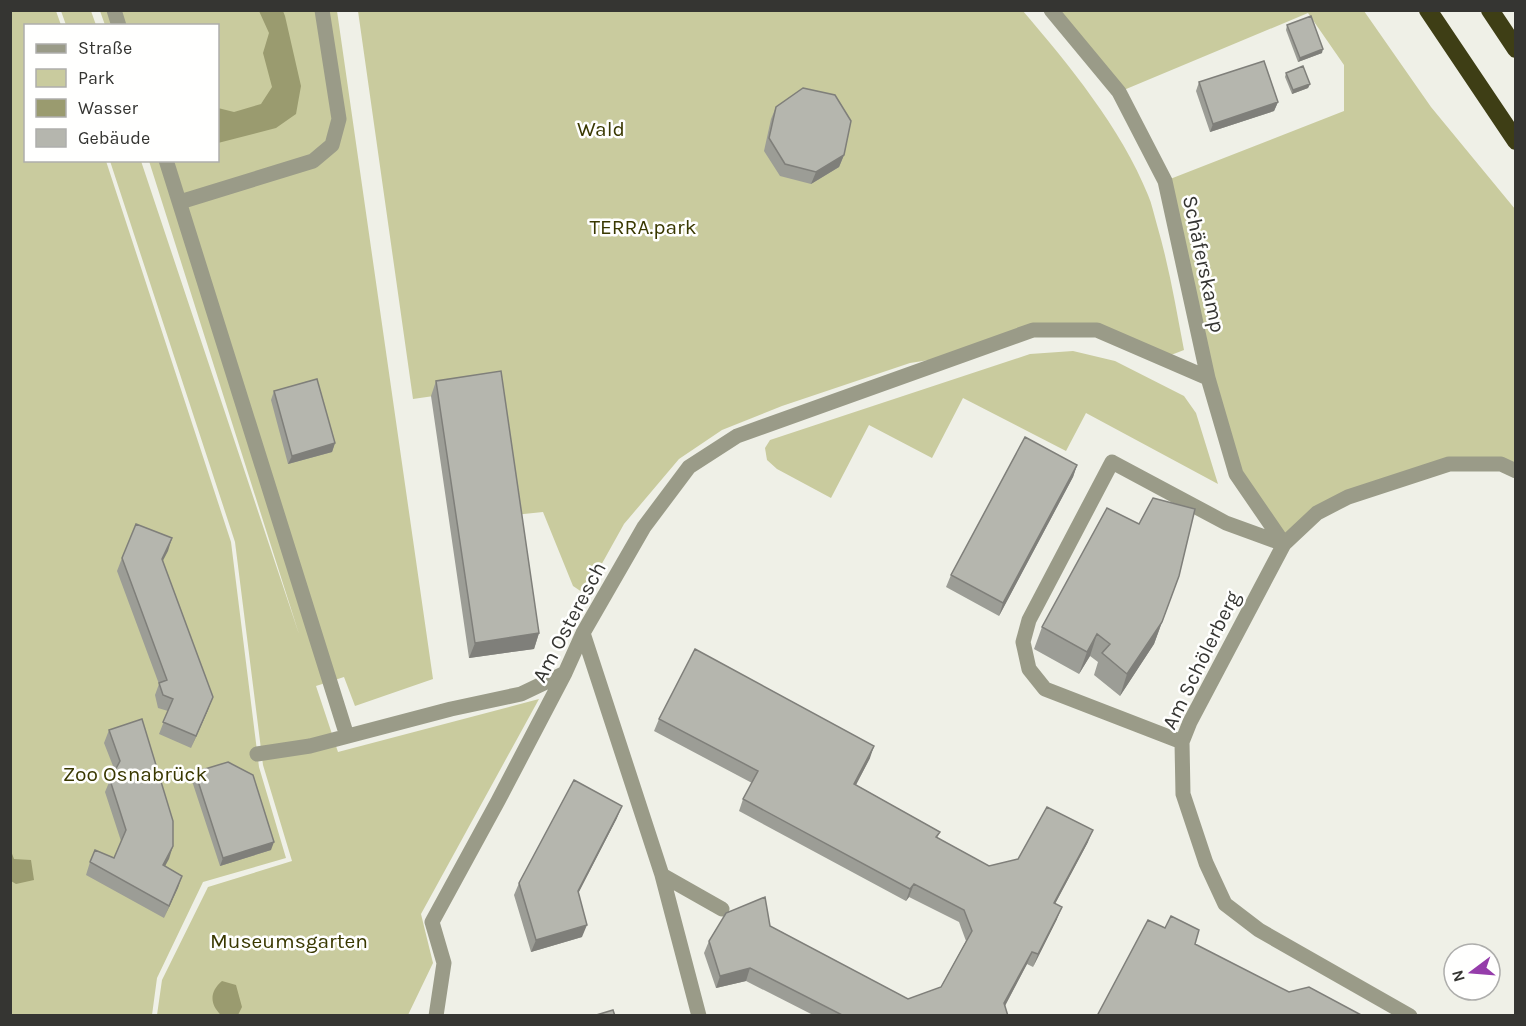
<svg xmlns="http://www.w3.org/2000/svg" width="1526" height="1026" font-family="Karla,sans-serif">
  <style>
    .green { fill: #c9cb9e }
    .water { fill: #9a9b6f }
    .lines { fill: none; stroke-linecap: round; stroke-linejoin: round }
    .minor { stroke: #9a9b88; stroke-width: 15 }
    .highway { stroke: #3e3e15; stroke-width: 18 }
    .wall { fill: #9c9d96 }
    .shaded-wall { fill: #7f7f7a }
    .building { fill: #b5b6ae; stroke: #7f7f7a; stroke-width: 1.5 }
    .labels { text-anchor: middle; stroke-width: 5; stroke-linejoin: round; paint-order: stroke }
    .park-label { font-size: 21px; fill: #393800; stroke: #fffffe }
    .street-label { font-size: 21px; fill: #353532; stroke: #fffffe }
  </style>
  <rect width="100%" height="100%" fill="#eff0e7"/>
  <path class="green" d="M10 11H56L61 25 26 26V160L106 161 231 542 259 767 286 858 203 882 157 978 152 1015H11Z
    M61 11H91L96 25H66Z
    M100 11H337L433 679 355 706 344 677 316 686 338 752 539 699 421 914 433 963 408 1015H157L162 980 208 887 292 861 263 765 235 542 110 161H141L299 634 149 161 218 160V26L105 25Z
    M358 11H1023C1069 65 1121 128 1148 195 1152 204 1154 215 1157 225 1169 266 1176 308 1184 350L1171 355 1088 325 942 358 910 363 782 406 722 430 679 459 624 524 585 594 573 586 543 512 514 515 496 387 413 399Z
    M1051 11H1364L1431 107 1515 209V471L1449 464 1348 497 1284 544 1236 474 1165 181 1344 111V65L1308 13 1119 92Z
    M1073 351 1115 361 1184 396 1196 413 1218 484 1086 413 1066 451 963 398 932 458 869 425 831 498 777 469 767 460 765 448 770 440 1030 354Z"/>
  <path class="water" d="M259 11H283L285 16 301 86 296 114 276 128 218 143V108L234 112 261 104 272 87 263 53 269 33Z
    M11 851 14 859 31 860 34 880 16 884 11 881Z
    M222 981 236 985 242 1007 238 1015H221C209 1004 210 991 222 981Z"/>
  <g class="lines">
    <path class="minor" d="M114 10 119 26
      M1051 10 1119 92 1165 181 1208 378 1236 474 1284 544
      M166 160 347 736
      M180 202 313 161 332 145 339 119 322 10
      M583 633 662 875 699 1016
      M1182 742 1045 689 1029 669 1023 642 1029 620 1112 462 1226 523 1284 544
      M257 754 310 746 451 709 521 694 565 673
      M662 875 722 909
      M436 1016 444 963 432 922 498 801 565 673 583 633 644 527 689 467 737 436 1033 330H1097L1208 378
      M1410 1016 1259 930 1225 904 1206 863 1183 794 1182 742 1190 722 1284 544 1317 513 1348 497 1449 464H1501L1516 471"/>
    <path class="highway" d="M1428 10 1516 141
      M1490 10 1516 49"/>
  </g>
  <path class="wall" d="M1287 25 1322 53 1298 62 1286 30Z
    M1286 73 1310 84 1308 88 1292 94 1285 77Z
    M1199 82 1278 102 1274 111 1210 132 1196 91Z
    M776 107 844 155 839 167 811 184 780 176 764 151 771 119Z
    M436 381 539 633 534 649 469 658 431 396Z
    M274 391 335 443 332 452 288 464 271 400Z
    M1077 465 1073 477 999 616 946 587 951 575Z
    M172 538 162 561 208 710 191 748 159 734 168 711 158 708 155 695 159 684 117 571 122 558Z
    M1179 576 1154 644 1120 696 1094 675 1098 662 1090 656 1079 674 1034 649 1042 627Z
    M659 719 870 758 856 785 940 832 937 838 989 866 1088 842 1055 904 1057 919 1033 967 1027 964 1005 1006 1008 1016H815L746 981 716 988 704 953 709 941 770 926 908 999 941 987 966 941 959 922 909 897 906 901 739 811 743 799 752 783 654 731Z
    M109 730 173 846 165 866 182 876 164 918 86 875 90 862 114 858 121 841 105 792 110 780 115 771 104 743Z
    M195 772 271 850 220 866 192 781Z
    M617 818 578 894 582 937 531 952 514 895 519 883Z"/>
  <path class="shaded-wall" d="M1323 49 1322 53 1298 62 1300 58Z
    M1310 84 1308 88 1292 94 1293 90Z
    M1278 102 1274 111 1210 132 1213 124Z
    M844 155 839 167 811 184 816 172Z
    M335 443 332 452 288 464 292 456Z
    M1077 465 1073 477 999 616 1003 603Z
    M172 538 168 551 157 572 162 559Z
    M1162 622 1154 644 1120 696 1127 674Z
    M539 633 534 649 469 658 475 643Z
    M1097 634 1090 656 1079 674 1087 652Z
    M213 697 208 710 191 748 196 736Z
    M874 746 870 758 850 796 854 784Z
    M622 806 617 818 573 903 578 891Z
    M1093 830 1088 842 1049 915 1054 903Z
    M274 842 271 850 220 866 223 858Z
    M173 846 169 859 159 877 163 865Z
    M182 876 178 888 164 918 169 906Z
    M914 884 909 897 906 901 910 889Z
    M1062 907 1057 919 1033 967 1038 954Z
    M587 925 582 937 531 952 536 940Z
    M1032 952 1027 964 1000 1015 1004 1003Z
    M750 968 746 981 716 988 720 976Z"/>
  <path class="building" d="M1311 16 1323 49 1300 58 1287 25Z
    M1264 61 1278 102 1213 124 1199 82Z
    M1303 66 1310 84 1293 90 1286 73Z
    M803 88 835 95 851 121 844 155 816 172 785 164 769 138 776 107Z
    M501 371 539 633 475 643 436 381Z
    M317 379 335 443 292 456 274 391Z
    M1025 437 1077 465 1003 603 951 575Z
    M1153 498 1195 509 1179 576 1162 622 1127 674 1102 653 1110 644 1097 634 1087 652 1042 627 1107 508 1139 524Z
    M136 524 172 538 162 559 213 697 196 736 163 722 173 699 163 695 159 683 167 680 122 558Z
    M695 649 874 746 854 784 940 832 936 837 989 866 1018 859 1047 807 1093 830 1054 903 1062 907 1038 954 1032 952 1004 1003 1008 1016H844L750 968 720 976 709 941 726 913 765 897 770 926 908 999 941 987 972 931 964 910 914 884 910 889 743 799 758 771 659 719Z
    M142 719 173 821V846L163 865 182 876 169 906 90 862 95 850 114 858 126 830 110 780 120 761 109 730Z
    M228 762 253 775 274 842 223 858 195 772Z
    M574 780 622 806 578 891 587 925 536 940 519 883Z
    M1171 916 1199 930 1195 944 1289 992 1309 987 1363 1016H1097L1148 920 1165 928Z
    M613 1010 615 1016H593Z"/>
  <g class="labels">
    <g class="park-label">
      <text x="601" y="136">Wald</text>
      <text x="643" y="234">TERRA.park</text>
      <text x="135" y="781">Zoo Osnabrück</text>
      <text x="289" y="948">Museumsgarten</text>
    </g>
    <g class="street-label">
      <text transform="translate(1204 264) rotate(78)" y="7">Schäferskamp</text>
      <text transform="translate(569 622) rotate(-62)" y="7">Am Osteresch</text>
      <text transform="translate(1201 660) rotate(-64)" y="7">Am Schölerberg</text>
    </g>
  </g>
  <rect width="1526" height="1026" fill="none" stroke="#353532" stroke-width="24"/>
  <rect x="24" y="24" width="195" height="138" fill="#fffffe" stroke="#aeaeac" stroke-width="1.5"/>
  <rect x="36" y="44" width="30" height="9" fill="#9a9b88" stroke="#aeaeac" stroke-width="1.5"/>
  <text x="78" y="54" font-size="18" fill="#353532">Straße</text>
  <rect x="36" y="69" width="30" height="18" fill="#c9cb9e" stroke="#aeaeac" stroke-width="1.5"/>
  <text x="78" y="84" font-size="18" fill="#353532">Park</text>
  <rect x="36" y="99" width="30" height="18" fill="#9a9b6f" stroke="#aeaeac" stroke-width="1.5"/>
  <text x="78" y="114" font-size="18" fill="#353532">Wasser</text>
  <rect x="36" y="129" width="30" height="18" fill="#b5b6ae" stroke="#aeaeac" stroke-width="1.5"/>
  <text x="78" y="144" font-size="18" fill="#353532">Gebäude</text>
  <g transform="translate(1472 972) rotate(254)"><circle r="28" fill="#fffffe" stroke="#aeaeac" stroke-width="1.5"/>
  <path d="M0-4.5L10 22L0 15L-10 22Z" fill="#953daa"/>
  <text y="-9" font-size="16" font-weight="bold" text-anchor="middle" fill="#353532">N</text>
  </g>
</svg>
